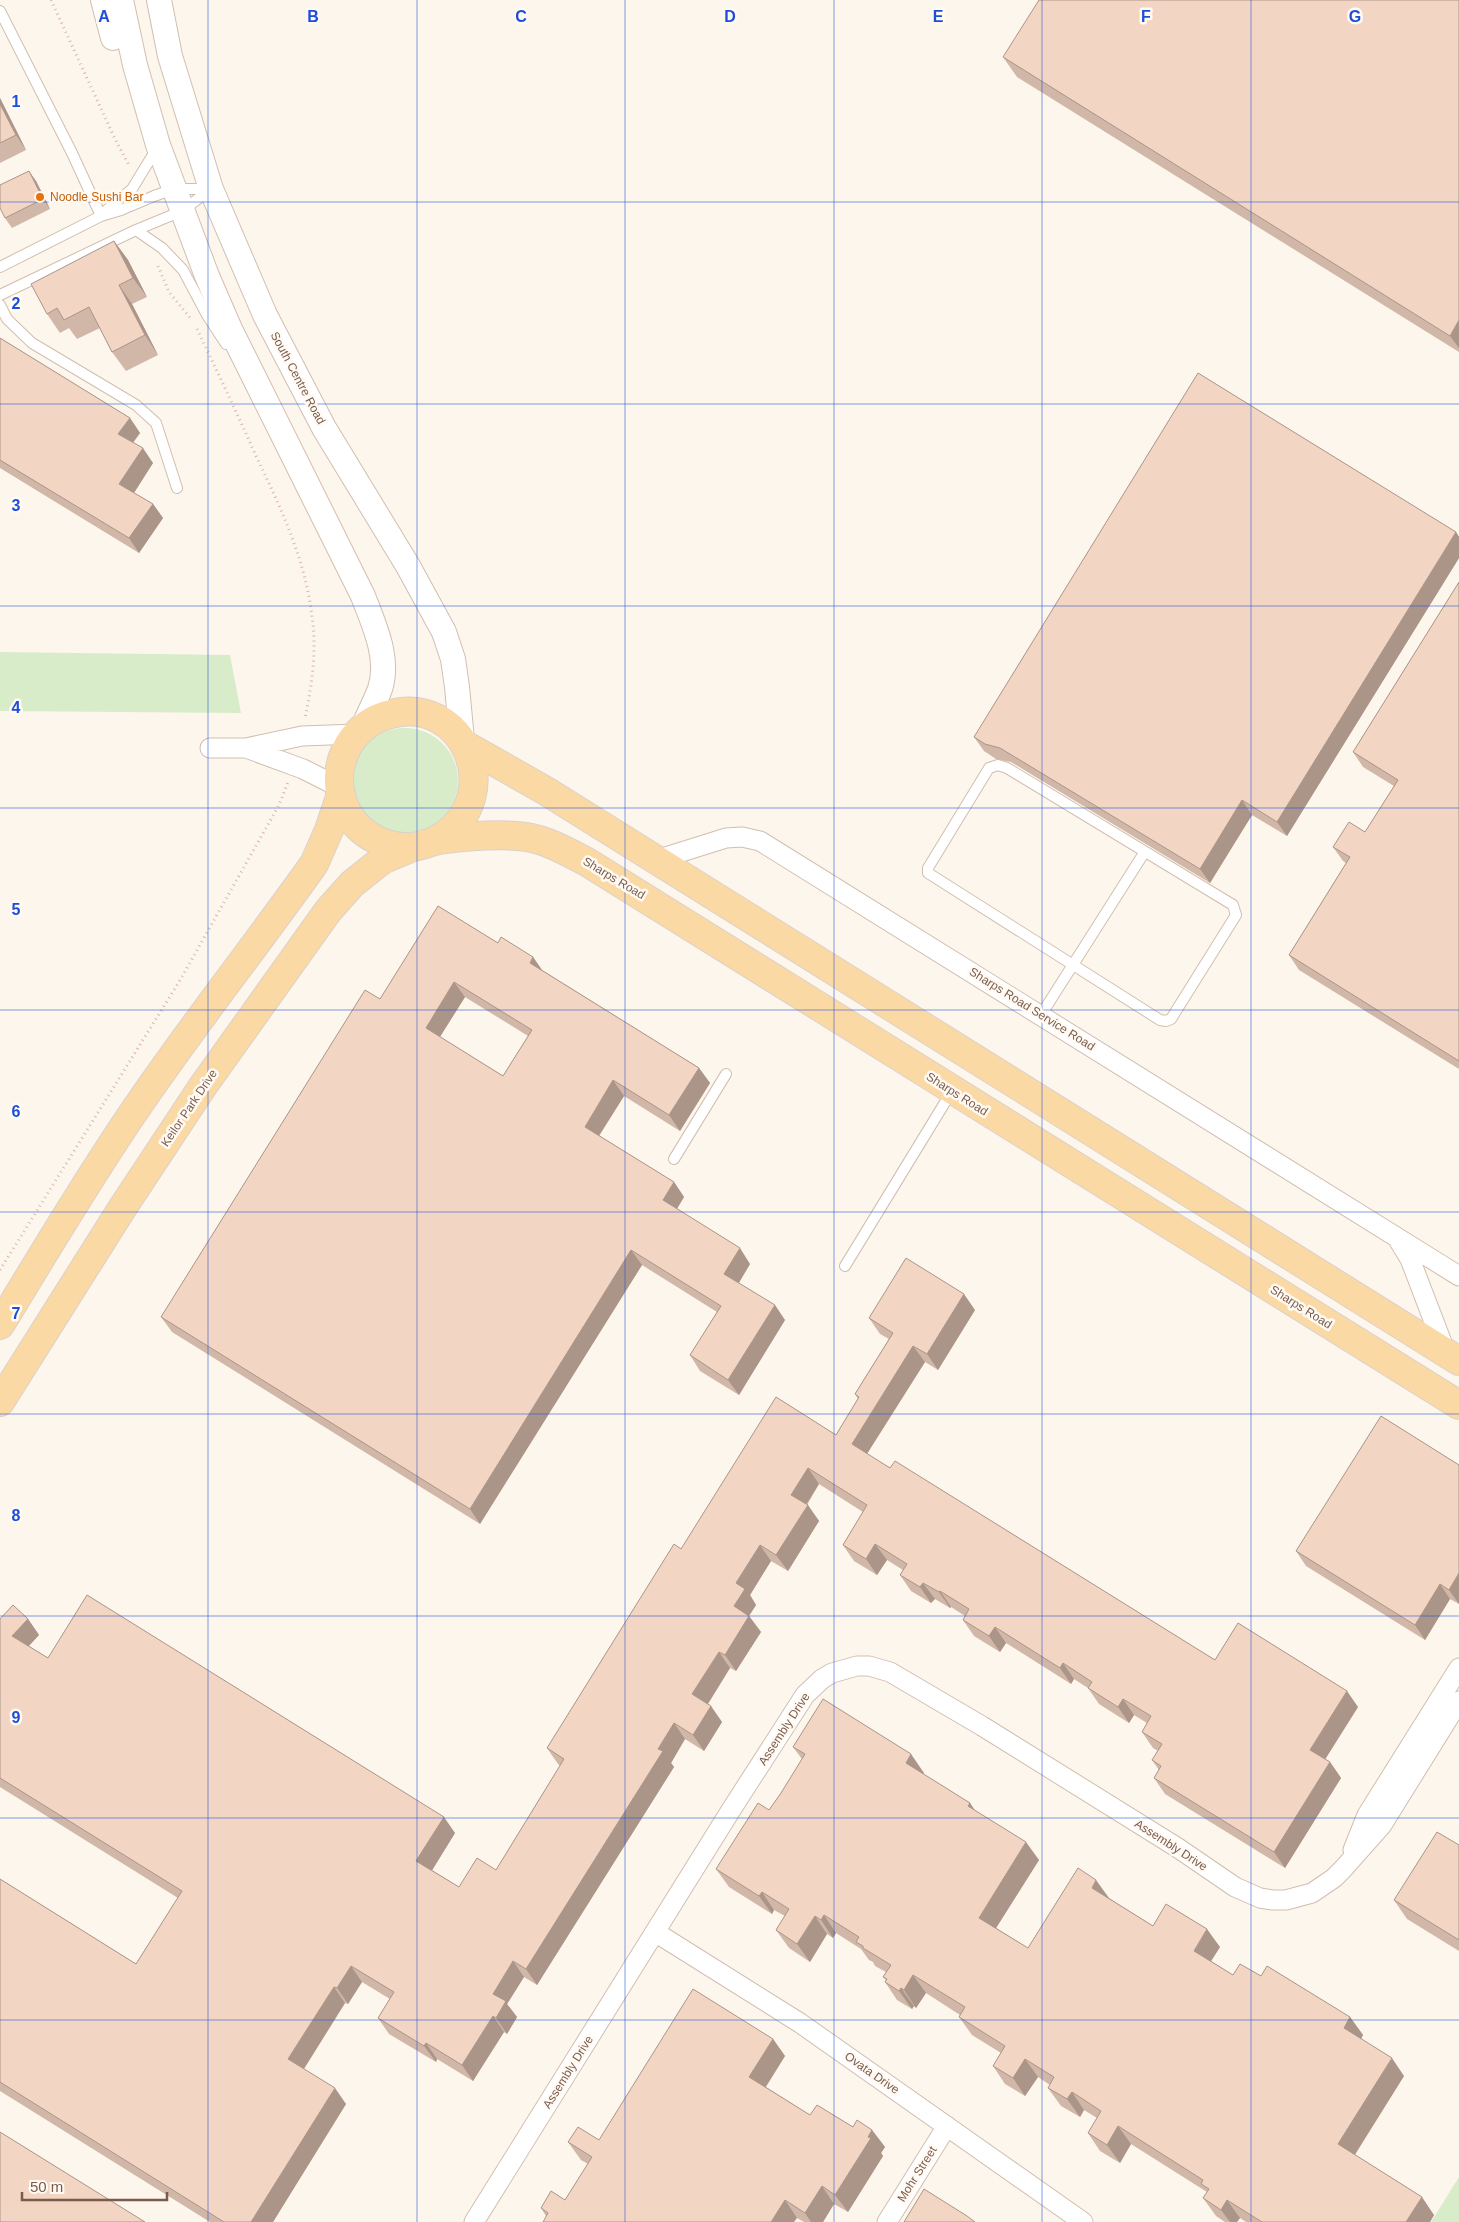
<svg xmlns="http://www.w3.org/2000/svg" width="1459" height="2222" font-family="Helvetica,sans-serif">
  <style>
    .green { fill: #d8ecc9 }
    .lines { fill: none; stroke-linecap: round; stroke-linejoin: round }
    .service-casing { stroke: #d1beb0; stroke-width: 12 }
    .minor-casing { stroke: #d1beb0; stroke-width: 21 }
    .tertiary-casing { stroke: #d1beb0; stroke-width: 26 }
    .primary-casing { stroke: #dad1cd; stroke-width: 30 }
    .path { stroke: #d9b8a5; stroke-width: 3; stroke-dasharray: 1 4; stroke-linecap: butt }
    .service { stroke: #fff; stroke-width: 10 }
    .minor { stroke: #fff; stroke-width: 19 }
    .tertiary { stroke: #fff; stroke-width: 24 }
    .primary { stroke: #fbd9a5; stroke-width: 28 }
    .wall { fill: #d1b7a8; fill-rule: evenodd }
    .shaded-wall { fill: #aa9588 }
    .building { fill: #f3d5c3; stroke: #aa9588; fill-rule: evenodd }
    .grid { fill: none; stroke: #1d4ed8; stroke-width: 1; stroke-opacity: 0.55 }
    .food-dot { fill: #e8710a; stroke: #fffaf3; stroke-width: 2 }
    .labels { text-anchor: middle; stroke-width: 5; stroke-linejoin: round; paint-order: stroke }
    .food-label { font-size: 12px; fill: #c56008; stroke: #fffaf3; text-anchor: start }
    .street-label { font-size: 12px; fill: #7a5c4d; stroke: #fffaf3 }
    .grid-label { font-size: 16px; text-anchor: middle; font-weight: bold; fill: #1d4ed8; stroke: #fffaf3; stroke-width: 5; stroke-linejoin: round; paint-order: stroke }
  </style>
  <rect width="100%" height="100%" fill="#fdf6ec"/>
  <path class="green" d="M0 652 230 655 241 713 0 711Z
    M352 781a53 53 0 1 1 106 0a53 53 0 1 1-106 0Z
    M1459 2177V2222H1431Z"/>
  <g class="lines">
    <defs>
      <path id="service" d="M0 11 72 153 101 216
        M103 213 132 189 157 148
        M136 230 162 248 183 270 207 315 226 344
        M0 267 101 216 121 210 154 196 174 189H210
        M0 295 136 230 182 211 211 189
        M0 305 7 319 32 343 136 405 156 423 177 488
        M998 765 1007 768 1233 905 1236 915 1171 1019 1166 1021 1160 1020 928 873V868L989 768Z
        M1041 1015 1144 853
        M674 1159 726 1074
        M845 1266 952 1091"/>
      <path id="minor" d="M210 748H246L302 736 357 734
        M246 748 303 769 339 787
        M656 860 726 838 742 837 760 841 1459 1276
        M1399 1241 1410 1259 1446 1353
        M1353 1850 1367 1815 1459 1668
        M655 1932 800 2023 1083 2222
        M474 2222 731 1810 805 1695 822 1679 832 1673 857 1666H869L890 1672 982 1726 1178 1848 1235 1887 1260 1898 1273 1900H1286L1312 1893 1334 1878 1343 1869 1382 1825 1459 1701
        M887 2222 947 2126"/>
      <path id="tertiary" d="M103 0 113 38
        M121 0 135 65 158 145 207 276 230 329 363 596C374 625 390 658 380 689 375 702 368 715 363 728
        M159 0 170 56 211 189 265 315 324 428 408 566 444 632 453 659 457 687 462 740"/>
      <path id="primary" d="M465 745 546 791 1459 1361
        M438 839C509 798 464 691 387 715 373 719 362 727 353 738 339 757 335 781 343 803 353 831 382 849 412 847 423 846 433 840 445 839 469 836 492 834 516 836 542 837 564 850 587 862L1459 1405
        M0 1325C44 1253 87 1180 135 1110 192 1026 255 947 314 864L329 830 341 794
        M0 1402 123 1207 203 1086 328 911 352 884 382 860 413 847"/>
    </defs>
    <use href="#service" class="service-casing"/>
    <use href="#minor" class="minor-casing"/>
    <use href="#tertiary" class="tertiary-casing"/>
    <use href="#primary" class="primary-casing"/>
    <path class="path" d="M51 0 115 139 130 167
      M158 266 169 292 191 319
      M197 329C217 371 237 413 256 456 281 508 305 559 312 616 317 649 312 686 305 718
      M0 1270 179 982 279 805 288 782"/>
    <use href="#service" class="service"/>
    <use href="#minor" class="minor"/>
    <use href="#tertiary" class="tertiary"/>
    <use href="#primary" class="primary"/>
  </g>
  <path class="wall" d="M1459 0V352L1017 77 1003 57Z
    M0 98 26 150 0 163Z
    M36 181 50 209 12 228 5 218Z
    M114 241 128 260 147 297 132 304 158 355 126 371 112 352 100 328 77 339 69 328 60 333 47 314Z
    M0 338 130 418 140 433 133 443 153 463 134 493 153 504 163 518 139 553 0 468Z
    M1456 532 1459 537V558L1287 836 1252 815 1210 883 1011 762 996 759 984 751 974 737Z
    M1459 582V1069L1299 970 1289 955 1346 863 1343 861 1333 847 1365 832 1394 786 1363 767 1353 752Z
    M498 943 533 957 542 970 699 1068 710 1083 680 1131 624 1096 599 1136 674 1182 684 1197 677 1209 750 1264 739 1283 785 1320 739 1395 700 1371 690 1355 717 1312 642 1265 480 1524 172 1332 161 1317 380 999ZM465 997 528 1036 503 1076 440 1037Z
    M975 1310 938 1370 925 1362 867 1454 1215 1660 1358 1707 1325 1759 1330 1762 1341 1778 1285 1868 1165 1794 1154 1778 1159 1770 1152 1760 1158 1751 1153 1748 1142 1732 1147 1723 1134 1715 1129 1723 1099 1704 1088 1688 1074 1679 1071 1684 1006 1643 1000 1652 974 1636 963 1620 965 1616 951 1607 950 1608 935 1599 931 1603 911 1591 900 1575 903 1570 887 1560 877 1575 854 1561 843 1545 863 1512 819 1484 807 1505 819 1521 788 1571 771 1561 750 1595 756 1605 749 1616 761 1632 736 1671 730 1668 708 1704 722 1722 704 1751 685 1739 671 1763 674 1767 537 1985 524 1977 507 2004 517 2017 507 2034 504 2032 473 2081 437 2059 436 2062 389 2034 378 2018 390 1999 362 1982 348 2004 345 2003 304 2069 346 2104 273 2222H210L0 2091V1879L136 1964 178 1898 0 1787V1619H28L39 1635 29 1646 48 1658 455 1833 432 1870 459 1887 496 1870 560 1766 558 1764 547 1748 681 1549 836 1435 858 1399 855 1394 889 1339 880 1334 869 1318Z
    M1459 1465V1604L1450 1599 1425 1640 1306 1566 1296 1551Z
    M793 1747 924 1773 923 1774 970 1803 974 1810 1039 1860 996 1928 1028 1948 1109 1898 1153 1926 1220 1947 1211 1961 1233 1975 1261 1976 1350 2017 1363 2035 1361 2039 1404 2076 1355 2155 1434 2215 1430 2222H1246L1240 2218 1237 2222H1225L1216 2216 1203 2198 1207 2193V2192L1131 2144 1120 2163 1100 2151 1088 2133 1097 2118 1084 2110 1080 2117 1061 2106 1048 2088 1050 2085 1038 2077 1025 2096 1005 2084 993 2066 1001 2053 972 2035 959 2017 960 2015 926 1993 916 2008 914 2006 912 2009 897 2000 885 1982 886 1980 883 1977 886 1972 875 1966 873 1962 869 1960 861 1949 836 1933 833 1938 827 1934 810 1962 789 1948 776 1930 785 1916 774 1910 772 1914 729 1887 716 1869 769 1810 781 1793 802 1759Z
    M1459 1845V1951L1407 1919 1394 1900Z
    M773 2039 785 2056 766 2087 810 2115 853 2127 872 2130 885 2147 881 2153 883 2156 848 2212 834 2204 823 2222H804L797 2218 546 2216 541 2208 565 2200 588 2164 581 2160 568 2142 599 2140Z"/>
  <path class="shaded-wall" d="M0 98 26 150 16 135 0 104Z
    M29 171 36 181 50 209 43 199Z
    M114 241 128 260 147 297 133 278Z
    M119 285 132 304 158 355 145 335Z
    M1459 320V348L1450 336Z
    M130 418 140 433 128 449 118 434Z
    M143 448 153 463 130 499 119 484Z
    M153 504 163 518 139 553 129 538Z
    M1456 532 1459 537V558L1287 836 1277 822Z
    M1242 800 1252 815 1210 883 1200 869Z
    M533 957 544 973 530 963Z
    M454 982 465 997 436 1043 426 1028Z
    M699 1068 710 1083 680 1131 669 1115Z
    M613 1080 624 1096 595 1142 585 1127Z
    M674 1182 684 1197 673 1215 663 1200Z
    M740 1248 750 1264 735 1289 724 1274Z
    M631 1250 642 1265 480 1524 470 1509Z
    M964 1294 975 1310 938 1370 927 1354Z
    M775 1305 785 1320 739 1395 728 1380Z
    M913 1346 925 1362 863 1460 852 1444Z
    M808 1468 819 1484 802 1511 791 1495Z
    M808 1505 819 1521 788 1571 776 1555Z
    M875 1544 887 1560 877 1575 866 1559Z
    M760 1545 771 1561 750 1595 756 1605 745 1622 734 1606 736 1583Z
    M1459 1573V1604L1449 1590Z
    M923 1583 935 1599 931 1603 920 1587Z
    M1440 1584 1450 1599 1425 1640 1415 1625Z
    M940 1591 951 1607 950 1608 939 1592Z
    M749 1616 761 1632 736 1671 725 1655Z
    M28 1619 39 1635 23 1652 12 1636Z
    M995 1627 1006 1643 1000 1652 989 1636Z
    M719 1652 730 1668 704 1710 692 1694Z
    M1063 1663 1074 1679 1071 1684 1060 1668Z
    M1347 1691 1358 1707 1321 1766 1310 1750Z
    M1123 1699 1134 1715 1129 1723 1118 1707Z
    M711 1706 722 1722 704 1751 693 1735Z
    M674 1723 685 1739 671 1763 674 1767 537 1985 526 1969Z
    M911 1754 924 1773 918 1781 906 1763Z
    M1330 1762 1341 1778 1285 1868 1274 1852Z
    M970 1803 982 1821 968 1806Z
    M444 1817 455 1833 428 1877 416 1861Z
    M1026 1842 1039 1860 991 1936 979 1918Z
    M1096 1880 1109 1898 1104 1906 1092 1888Z
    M762 1892 774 1910 772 1914 759 1896Z
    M824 1915 836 1933 833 1938 821 1920Z
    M815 1916 827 1934 810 1962 797 1944Z
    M1207 1929 1220 1947 1206 1969 1194 1951Z
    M513 1961 524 1977 507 2004 517 2017 507 2034 496 2018 493 1994Z
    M351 1966 362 1982 348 2004 337 1988Z
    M913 1975 926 1993 916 2008 904 1990Z
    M334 1987 345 2003 300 2075 288 2059Z
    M901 1988 914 2006 912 2009 899 1991Z
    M493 2016 504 2032 473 2081 462 2065Z
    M1350 2017 1363 2035 1357 2046 1344 2028Z
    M773 2039 785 2056 761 2094 749 2077Z
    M426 2043 437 2059 436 2062 424 2046Z
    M1392 2058 1404 2076 1350 2162 1338 2144Z
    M1025 2059 1038 2077 1025 2096 1013 2078Z
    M335 2088 346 2104 273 2222H251Z
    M1072 2092 1084 2110 1080 2117 1067 2099Z
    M1118 2126 1131 2144 1120 2163 1107 2145Z
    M872 2130 885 2147 881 2153 883 2156 848 2212 835 2195Z
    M822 2186 834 2204 823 2222H811L805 2213Z
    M1422 2197 1434 2215 1430 2222H1406Z
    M785 2200 797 2218 794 2222H771Z
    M1227 2200 1240 2218 1237 2222H1230L1221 2210Z"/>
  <path class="building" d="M1039 0H1459V320L1450 336 1003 57Z
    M0 104 16 135 0 143Z
    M29 171 43 199 5 218 0 208V185Z
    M114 241 133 278 119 285 145 335 112 352 89 307 64 320 57 308 47 314 31 284Z
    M0 338 130 418 118 434 143 448 119 484 153 504 129 538 0 460Z
    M1198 373 1456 532 1277 822 1242 800 1200 869 1000 748 985 744 974 737Z
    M1459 582V1061L1289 955 1350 857 1333 847 1349 822 1365 832 1398 780 1353 752Z
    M438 906 498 943 501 937 533 957 530 963 699 1068 669 1115 613 1080 585 1127 674 1182 663 1200 740 1248 724 1274 775 1305 728 1380 690 1355 721 1306 631 1250 470 1509 161 1317 365 990 380 999ZM454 982 532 1030 503 1076 426 1028Z
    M906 1258 964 1294 927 1354 913 1346 852 1444 890 1468 895 1461 1215 1660 1238 1623 1347 1691 1310 1750 1330 1762 1274 1852 1154 1778 1161 1766 1152 1760 1162 1744 1142 1732 1151 1716 1123 1699 1118 1707 1088 1688 1092 1682 1063 1663 1060 1668 995 1627 989 1636 963 1620 969 1609 940 1591 939 1592 923 1583 920 1587 900 1575 907 1564 875 1544 866 1559 843 1545 867 1505 808 1468 791 1495 808 1505 776 1555 760 1545 736 1583 745 1589 734 1606 749 1616 725 1655 719 1652 692 1694 711 1706 693 1735 674 1723 658 1749 663 1751 526 1969 513 1961 493 1994 506 2001 496 2018 493 2016 462 2065 426 2043 424 2046 378 2018 394 1992 351 1966 337 1988 334 1987 288 2059 335 2088 251 2222H224L0 2082V1879L136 1964 182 1891 0 1778V1619L13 1605 28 1619 12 1636 48 1658 87 1595 444 1817 416 1861 459 1887 477 1858 496 1870 564 1759 547 1748 674 1544 681 1549 776 1397 836 1435 859 1397 855 1394 893 1333 869 1318Z
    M1381 1416 1459 1465V1573L1449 1590 1440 1584 1415 1625 1296 1551Z
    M823 1699 911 1754 906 1763 970 1803 968 1806 1026 1842 979 1918 1028 1948 1078 1868 1096 1880 1092 1888 1153 1926 1166 1904 1207 1929 1194 1951 1233 1975 1240 1964 1261 1976 1267 1966 1350 2017 1344 2028 1392 2058 1338 2144 1422 2197 1406 2222H1262L1227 2200 1221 2210 1203 2198 1209 2189 1201 2184 1203 2180 1118 2126 1107 2145 1088 2133 1101 2111 1072 2092 1067 2099 1048 2088 1054 2077 1025 2059 1013 2078 993 2066 1005 2046 959 2017 965 2007 913 1975 904 1990 901 1988 899 1991 885 1982 887 1979 883 1977 891 1965 863 1948V1946L856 1942 859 1937 824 1915 821 1920 815 1916 797 1944 776 1930 789 1909 762 1892 759 1896 716 1869 758 1803 769 1810 781 1793 805 1754 793 1747Z
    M1437 1832 1459 1845V1940L1394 1900Z
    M693 1989 773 2039 749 2077 810 2115 817 2105 853 2127 857 2120 872 2130 868 2137 871 2138 835 2195 822 2186 805 2213 785 2200 771 2222H543L548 2213 541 2208 551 2191 565 2200 592 2157 568 2142 578 2127 599 2140Z
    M0 2132 145 2222H0Z
    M924 2189 967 2216 975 2222H904Z"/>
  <path class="grid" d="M208 0V2222M417 0V2222M625 0V2222M834 0V2222M1042 0V2222M1251 0V2222M0 202H1459M0 404H1459M0 606H1459M0 808H1459M0 1010H1459M0 1212H1459M0 1414H1459M0 1616H1459M0 1818H1459M0 2020H1459"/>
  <circle class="food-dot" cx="40" cy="197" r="5"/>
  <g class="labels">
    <g class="food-label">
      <text x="50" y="201">Noodle Sushi Bar</text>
    </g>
    <g class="street-label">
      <text transform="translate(298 378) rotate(62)" y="4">South Centre Road</text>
      <text transform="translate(614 878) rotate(31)" y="4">Sharps Road</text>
      <text transform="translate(1032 1009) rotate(32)" y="4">Sharps Road Service Road</text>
      <text transform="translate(957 1094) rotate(32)" y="4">Sharps Road</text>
      <text transform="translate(189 1108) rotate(-56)" y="4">Keilor Park Drive</text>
      <text transform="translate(1301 1307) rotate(32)" y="4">Sharps Road</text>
      <text transform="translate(784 1729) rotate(-57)" y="4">Assembly Drive</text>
      <text transform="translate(1171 1845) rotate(33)" y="4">Assembly Drive</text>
      <text transform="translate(568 2072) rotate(-58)" y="4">Assembly Drive</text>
      <text transform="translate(872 2073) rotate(35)" y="4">Ovata Drive</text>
      <text transform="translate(917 2174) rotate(-58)" y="4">Mohr Street</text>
    </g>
  </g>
  <g class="grid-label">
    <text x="104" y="22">A</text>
    <text x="313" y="22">B</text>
    <text x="521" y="22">C</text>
    <text x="730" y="22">D</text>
    <text x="938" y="22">E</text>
    <text x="1146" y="22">F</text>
    <text x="1355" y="22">G</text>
    <text x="16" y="107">1</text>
    <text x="16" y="309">2</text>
    <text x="16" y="511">3</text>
    <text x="16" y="713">4</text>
    <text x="16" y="915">5</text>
    <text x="16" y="1117">6</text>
    <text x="16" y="1319">7</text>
    <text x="16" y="1521">8</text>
    <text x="16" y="1723">9</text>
  </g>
  <path d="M22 2192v8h145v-8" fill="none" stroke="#7a5c4d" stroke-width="2.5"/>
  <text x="30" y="2192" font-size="15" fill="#7a5c4d" stroke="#fffaf3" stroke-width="4" paint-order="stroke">50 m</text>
</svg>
